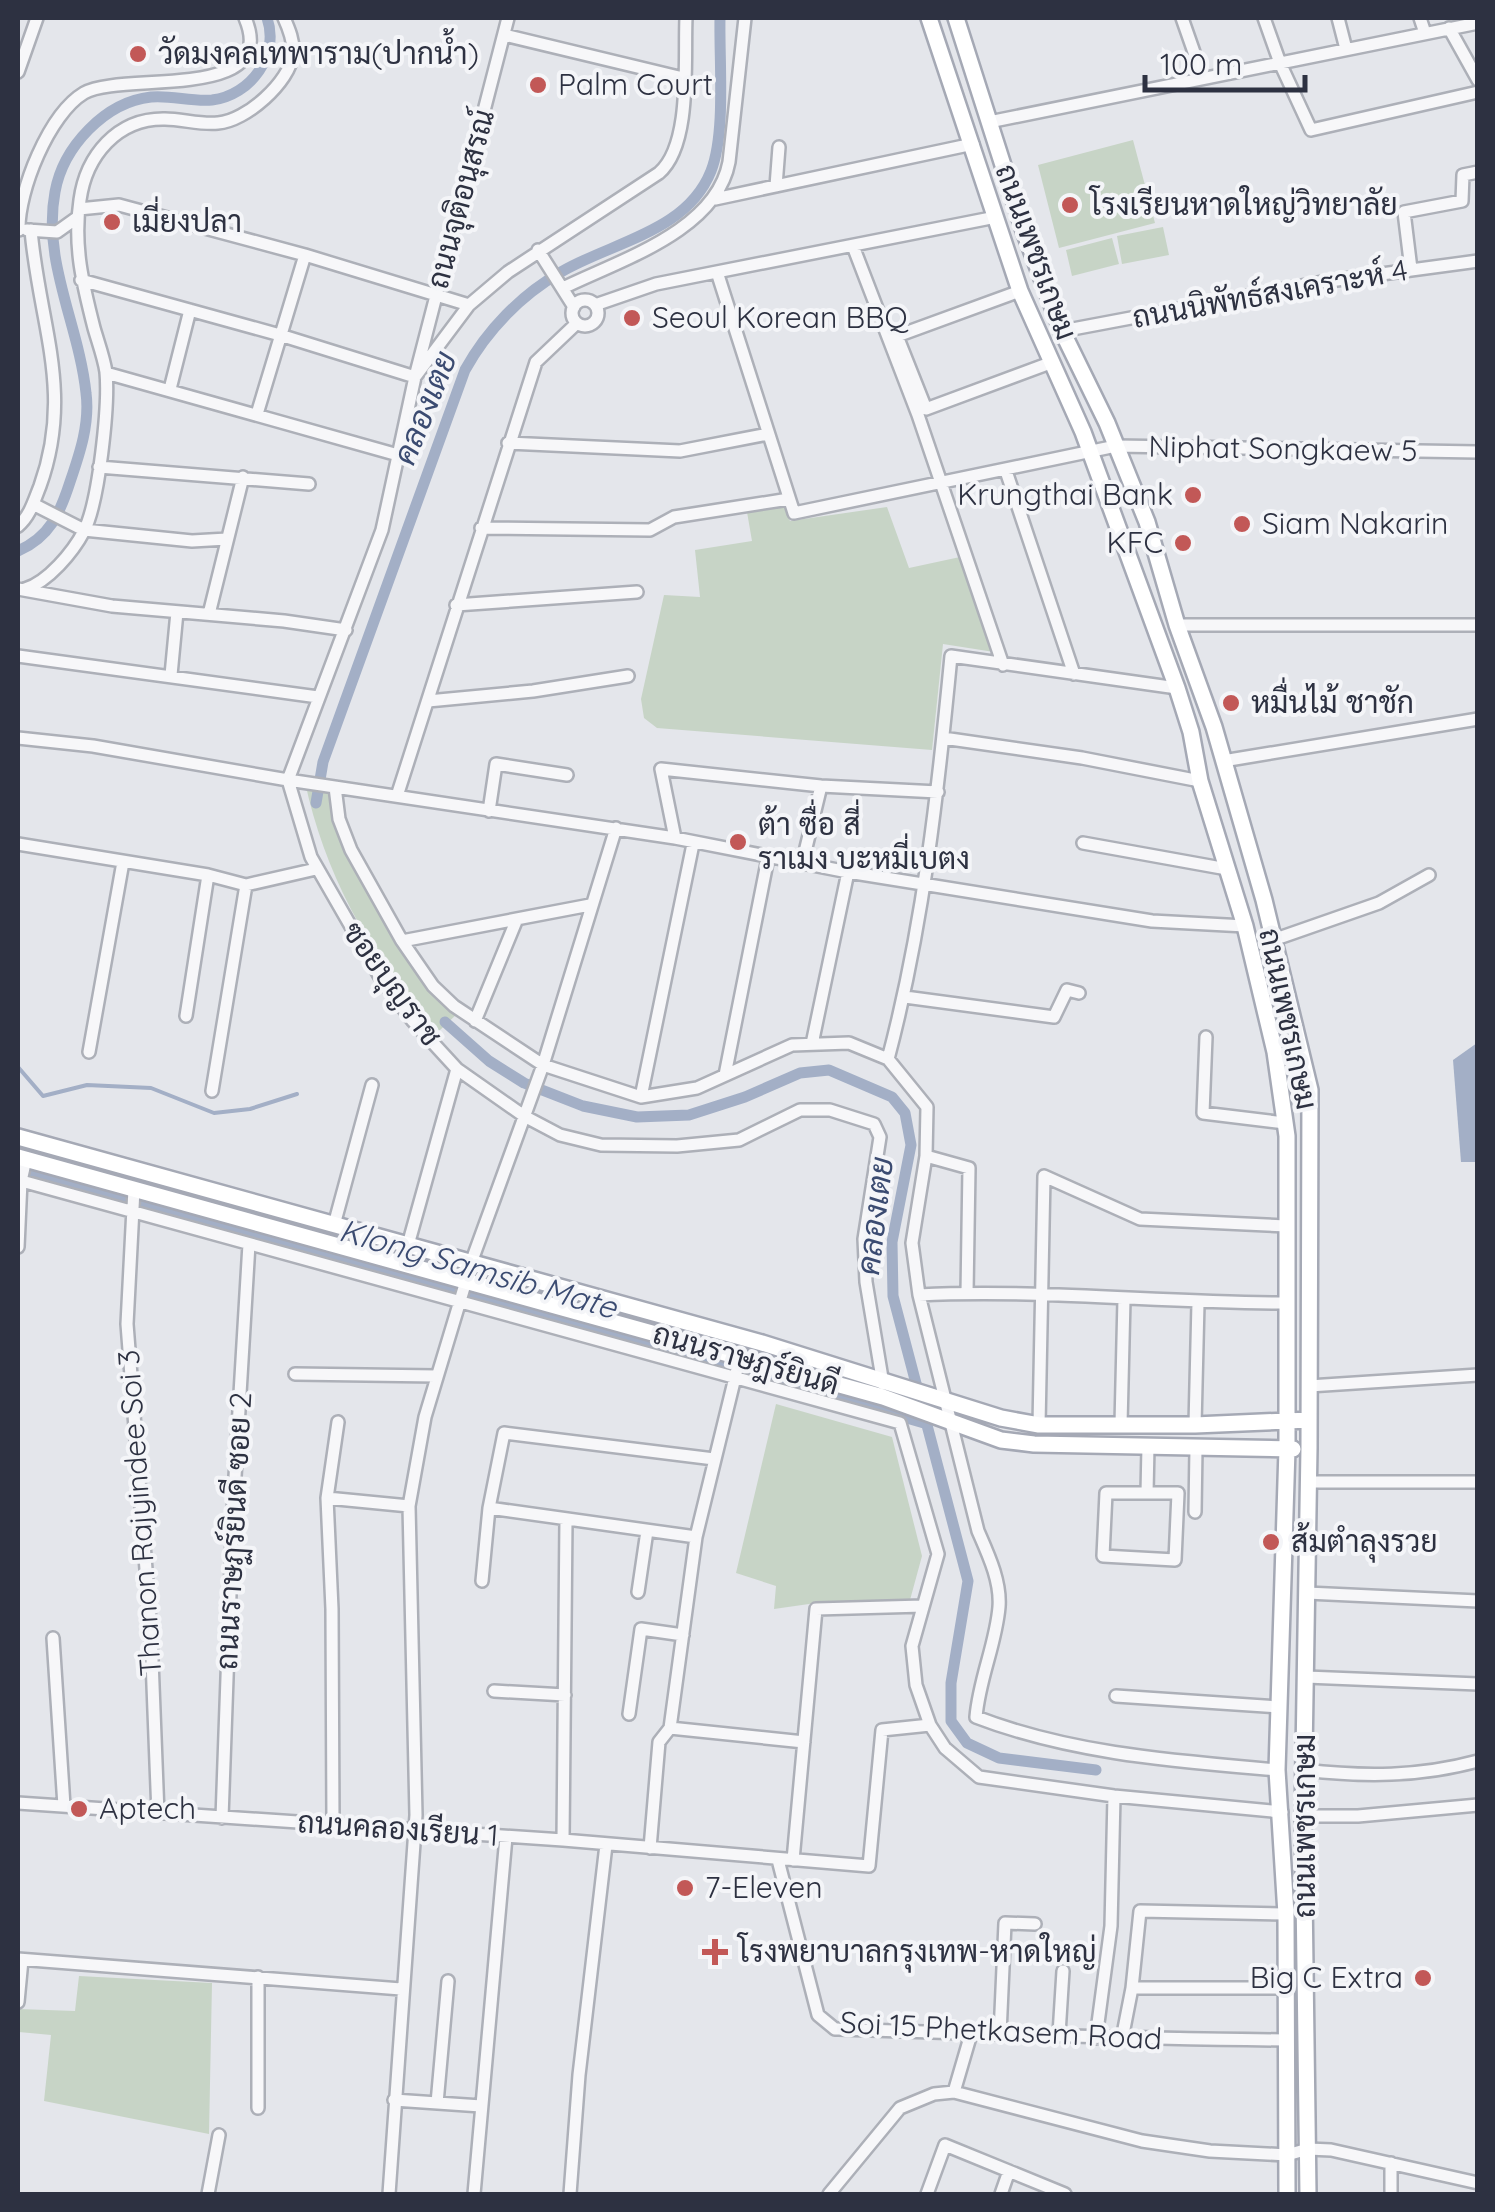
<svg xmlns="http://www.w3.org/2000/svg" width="1495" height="2212" font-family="Quicksand,Sarabun,sans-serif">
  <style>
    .green { fill: #c7d4c6 }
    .water { fill: #a3afc6 }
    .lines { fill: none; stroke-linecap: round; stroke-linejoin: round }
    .stream { stroke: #a3afc6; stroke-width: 4 }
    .canal { stroke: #a3afc6; stroke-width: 11 }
    .minor-casing { stroke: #adb0b8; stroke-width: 16 }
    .major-casing { stroke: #a5a9b5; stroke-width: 20 }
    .minor { stroke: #f7f7f9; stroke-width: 11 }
    .major { stroke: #fff; stroke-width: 15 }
    .poi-dot { fill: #c25857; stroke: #f4f5f8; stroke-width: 4 }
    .labels { text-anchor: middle; stroke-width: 8; stroke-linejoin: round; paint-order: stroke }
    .poi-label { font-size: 30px; fill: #2d3141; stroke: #f4f5f8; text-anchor: start }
    .street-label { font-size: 30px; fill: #2d3141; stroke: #f4f5f8 }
    .water-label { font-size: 32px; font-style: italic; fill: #3b4b71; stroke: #f4f5f8 }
  </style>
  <rect width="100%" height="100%" fill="#e4e6eb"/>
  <path class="green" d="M1133 140 1155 223 1059 248 1038 165Z
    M1163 227 1169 255 1122 264 1117 236Z
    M1112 238 1119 264 1072 276 1066 250Z
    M784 506 790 521 887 507 909 568 960 557 994 652 943 644 932 750 657 728 644 718 641 699 664 595 700 597 695 550 752 541 747 512Z
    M305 782 339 788C353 874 408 945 458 1013L439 1031C373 963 325 876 305 782Z
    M776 1404 892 1437 922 1556 910 1600 816 1603 774 1609 776 1586 736 1573Z
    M79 1976 212 1983 209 2134 44 2101 51 2035 19 2032 18 2009 75 2011Z"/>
  <path class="water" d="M1477 1043 1478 1162H1461L1453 1060Z"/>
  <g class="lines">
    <path class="stream" d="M18 1067 43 1096 87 1085 151 1088 214 1113 250 1109 297 1094"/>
    <path class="canal" d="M18 551C50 537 60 513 70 482 80 453 90 423 86 393 79 325 42 261 55 192 63 147 105 102 151 97 171 95 192 102 212 100 251 95 280 55 267 18
      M316 803 323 762 465 370C487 330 521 295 561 272 612 242 687 232 711 171 726 133 719 60 720 18
      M445 1022 489 1061 524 1083 583 1106 637 1117 689 1115 745 1097 800 1073 829 1070 892 1097 905 1113 911 1145 892 1242 893 1296 968 1581 951 1683V1721L967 1743 999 1758 1096 1770
      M18 1167 454 1287 924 1423"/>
    <defs>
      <path id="minor" d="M1182 18 1203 78
        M1264 18 1280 63 1311 130 1478 92
        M1338 18 1346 49
        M1420 18 1425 33
        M1449 28 1478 80
        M504 35 683 78
        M18 72 37 18
        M989 122 1478 23
        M776 186 779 147
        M715 199 973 144
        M79 209 119 205 305 255 469 305
        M19 230C18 191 49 114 84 93 122 71 281 103 245 18
        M27 230 57 232 78 217
        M853 246 918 415 1003 665
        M538 250 574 307
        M1411 269 1404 212 1462 201 1463 175 1478 172
        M717 272 794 513 1116 446 1478 452
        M81 280 280 335 415 377 469 305 508 272 659 173C692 145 684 59 686 18
        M563 288C620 260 716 231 729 162L745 18
        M1020 291 897 336 926 409 1050 363
        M572 313a13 13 0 1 1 26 0a13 13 0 1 1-26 0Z
        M595 305 656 284 996 217
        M1062 331 1322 282 1478 261
        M106 373 398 455
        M170 389 190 310
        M257 414 305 255
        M508 443 680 451 768 434
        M99 467 309 484
        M1006 471 1074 674
        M33 504 84 530 192 541 227 539
        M18 526C30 516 34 501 40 486 74 391 39 324 31 230
        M481 528 650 530 674 517 789 499
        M18 589 112 606 284 621 346 630
        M25 589C48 582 73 552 84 531 99 502 109 405 106 372 104 358 98 342 94 328 83 285 73 246 80 200 86 156 117 118 165 119 182 119 201 125 218 123 246 121 290 82 293 54 294 41 289 29 284 18
        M456 605 637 592
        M209 614 243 477
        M1177 625H1478
        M18 656 318 697
        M171 675 177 612
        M428 701 533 691 628 676
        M18 738 93 746 288 780 675 838 848 872 1152 921 1245 926
        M943 738 1082 758 1200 781
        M1223 761 1478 719
        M288 780 311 857 380 977 412 1020 457 1069 524 1116 560 1135 601 1145 677 1146 739 1140 800 1110H830L874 1124 880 1137 864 1239 866 1282 883 1384
        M288 780 382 530 415 377 508 18
        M335 787 339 819 351 850 402 941 433 986 454 1006 543 1065 641 1097 697 1088 792 1045 849 1043 888 1059 927 1107 926 1156 912 1243 919 1295 978 1531C988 1554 1001 1581 999 1607 996 1644 979 1679 976 1717 1072 1754 1175 1761 1277 1770
        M397 796 536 362 577 323
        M489 811 496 764 567 775
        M675 838 661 769 821 786 938 792
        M1083 843 1227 869
        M18 844 208 875 246 885 316 869
        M802 864 821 786
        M1273 940 1379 903 1429 875
        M402 941 590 905
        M905 997 1054 1017 1067 990 1079 993
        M186 1016 208 875
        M475 1021 517 919
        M1206 1037 1203 1113 1285 1123
        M812 1044 848 872
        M89 1052 123 862
        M888 1059C923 927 938 792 951 656L1177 688
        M725 1075 768 858
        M212 1091 246 885
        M641 1097 693 844
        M926 1156 969 1168 967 1293
        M18 1180 900 1423 938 1554 912 1646 916 1685 930 1725 945 1748 979 1777 1114 1796 1282 1812
        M134 1189 127 1324 151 1634 158 1814
        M334 1225 372 1085
        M408 1245 457 1069
        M18 1247 21 1181 26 1159
        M471 1263 543 1065 616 828
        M919 1295C1041 1289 1163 1303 1285 1303
        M295 1374 436 1376
        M1309 1386 1478 1375
        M1121 1424 1124 1299
        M1039 1425 1044 1176 1140 1219 1286 1226
        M1195 1425 1198 1303
        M1308 1482H1478
        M1106 1493H1178L1175 1560 1103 1556Z
        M1147 1493 1148 1446
        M327 1498 409 1506
        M489 1508 696 1537
        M1195 1512 1196 1448
        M482 1581 489 1508 504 1433 714 1459
        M638 1592 647 1531
        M1307 1593 1478 1601
        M53 1638 64 1806
        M1306 1677 1478 1684
        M494 1691 565 1695
        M1116 1696 1279 1707
        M629 1714 641 1629 683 1635
        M670 1728 804 1742
        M1304 1770C1364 1777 1419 1777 1478 1761
        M18 1803 563 1840 869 1866 882 1730 930 1725
        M1303 1816H1358L1478 1805
        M222 1818 233 1510 249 1244
        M333 1825 332 1609 327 1498 338 1422
        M563 1840 566 1519
        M650 1848 659 1742 670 1728 696 1537 740 1357
        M778 1860 818 2015 835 2029C986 2034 1136 2039 1287 2040
        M793 1860 816 1609 923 1606
        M18 1959 401 1989
        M1132 1988H1287
        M18 2002 22 1960
        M971 2034 954 2092 1142 2141 1210 2151 1287 2155 1308 2149 1331 2150 1478 2183
        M1000 2034 1005 1923 1035 1924
        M1059 2034 1063 1971
        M1096 2038 1111 1926 1114 1796
        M1122 2039 1132 1988 1140 1911 1286 1914
        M394 2100 481 2106
        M437 2103 448 1981
        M258 2108V1977
        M1391 2163V2194
        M208 2194 219 2135
        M389 2194 416 1815 409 1506 425 1417 466 1281
        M474 2194 506 1837
        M570 2194 579 2075 606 1845
        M829 2194 900 2108 934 2094 954 2092
        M927 2194 945 2145 1065 2194
        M1001 2194 1009 2171"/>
      <path id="major" d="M929 18 1020 291 1083 432 1177 688 1191 732 1200 781 1245 926 1275 1052 1287 1136V1449L1277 1770 1286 1914 1287 2194
        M956 18 1024 231 1062 331 1107 423 1147 522 1177 625 1214 727 1264 900 1310 1090 1309 1448 1303 1816 1308 2194
        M18 1137 762 1343 1001 1418 1039 1425H1195L1309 1420
        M18 1157 883 1397 1001 1440 1034 1444 1293 1449"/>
    </defs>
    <use href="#minor" class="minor-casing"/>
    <use href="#major" class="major-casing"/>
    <use href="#minor" class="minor"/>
    <use href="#major" class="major"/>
  </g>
  <g class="poi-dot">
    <circle cx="138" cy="54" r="10"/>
    <circle cx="538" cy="85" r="10"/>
    <circle cx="1070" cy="205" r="10"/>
    <circle cx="112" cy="222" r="10"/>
    <circle cx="632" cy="318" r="10"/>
    <circle cx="1193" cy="495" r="10"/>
    <circle cx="1242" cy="524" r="10"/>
    <circle cx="1183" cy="543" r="10"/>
    <circle cx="1231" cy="703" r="10"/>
    <circle cx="738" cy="842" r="10"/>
    <circle cx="1271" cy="1542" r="10"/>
    <circle cx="79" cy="1809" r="10"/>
    <circle cx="685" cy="1888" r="10"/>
    <path d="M710 1937h10v10h10v10h-10v10h-10v-10h-10v-10h10z"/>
    <circle cx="1423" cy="1978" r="10"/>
  </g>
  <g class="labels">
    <g class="poi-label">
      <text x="158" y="64">วัดมงคลเทพาราม(ปากน้ำ)</text>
      <text x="558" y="95">Palm Court</text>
      <text x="1090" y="215">โรงเรียนหาดใหญ่วิทยาลัย</text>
      <text x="132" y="232">เมี่ยงปลา</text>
      <text x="652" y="328">Seoul Korean BBQ</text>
      <text x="1173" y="505" text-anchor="end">Krungthai Bank</text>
      <text x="1262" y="534">Siam Nakarin</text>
      <text x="1163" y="553" text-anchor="end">KFC</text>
      <text x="1251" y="713">หมื่นไม้ ชาชัก</text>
      <text x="758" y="835">ต้า ซื่อ สี่<tspan x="758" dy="34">ราเมง บะหมี่เบตง</tspan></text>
      <text x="1291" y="1552">ส้มตำลุงรวย</text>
      <text x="99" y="1819">Aptech</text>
      <text x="705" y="1898">7-Eleven</text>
      <text x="738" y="1962">โรงพยาบาลกรุงเทพ-หาดใหญ่</text>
      <text x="1403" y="1988" text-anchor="end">Big C Extra</text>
    </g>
    <g class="street-label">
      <text transform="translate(461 199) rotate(-75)" y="10">ถนนจุติอนุสรณ์</text>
      <text transform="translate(1036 252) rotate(70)" y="10">ถนนเพชรเกษม</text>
      <text transform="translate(1270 294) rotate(-10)" y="10">ถนนนิพัทธ์สงเคราะห์ 4</text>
      <text transform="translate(1283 449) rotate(1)" y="10">Niphat Songkaew 5</text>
      <text transform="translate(392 984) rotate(54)" y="10">ซอยบุญราช</text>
      <text transform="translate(1288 1019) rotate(78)" y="10">ถนนเพชรเกษม</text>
      <text transform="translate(746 1359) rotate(16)" y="10">ถนนราษฎร์ยินดี</text>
      <text transform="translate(140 1513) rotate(-94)" y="10">Thanon Rajyindee Soi 3</text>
      <text transform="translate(234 1531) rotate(-87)" y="10">ถนนราษฏร์ยินดี ซอย 2</text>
      <text transform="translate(1305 1826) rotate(-90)" y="10">ถนนเพชรเกษม</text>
      <text transform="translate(398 1829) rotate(4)" y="10">ถนนคลองเรียน 1</text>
      <text transform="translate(1001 2031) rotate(3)" y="10">Soi 15 Phetkasem Road</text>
    </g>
    <g class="water-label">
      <text transform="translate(425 408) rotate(-68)" y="11">คลองเตย</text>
      <text transform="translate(875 1216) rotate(-83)" y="11">คลองเตย</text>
      <text transform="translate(478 1269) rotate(16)" y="11">Klong Samsib Mate</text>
    </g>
  </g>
  <rect width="1495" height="2212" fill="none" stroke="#2d3141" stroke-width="40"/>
  <path d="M1145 75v15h160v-15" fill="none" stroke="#2d3141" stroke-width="5"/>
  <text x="1160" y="75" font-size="30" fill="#2d3141" stroke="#f4f5f8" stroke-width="8" paint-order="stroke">100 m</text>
</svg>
